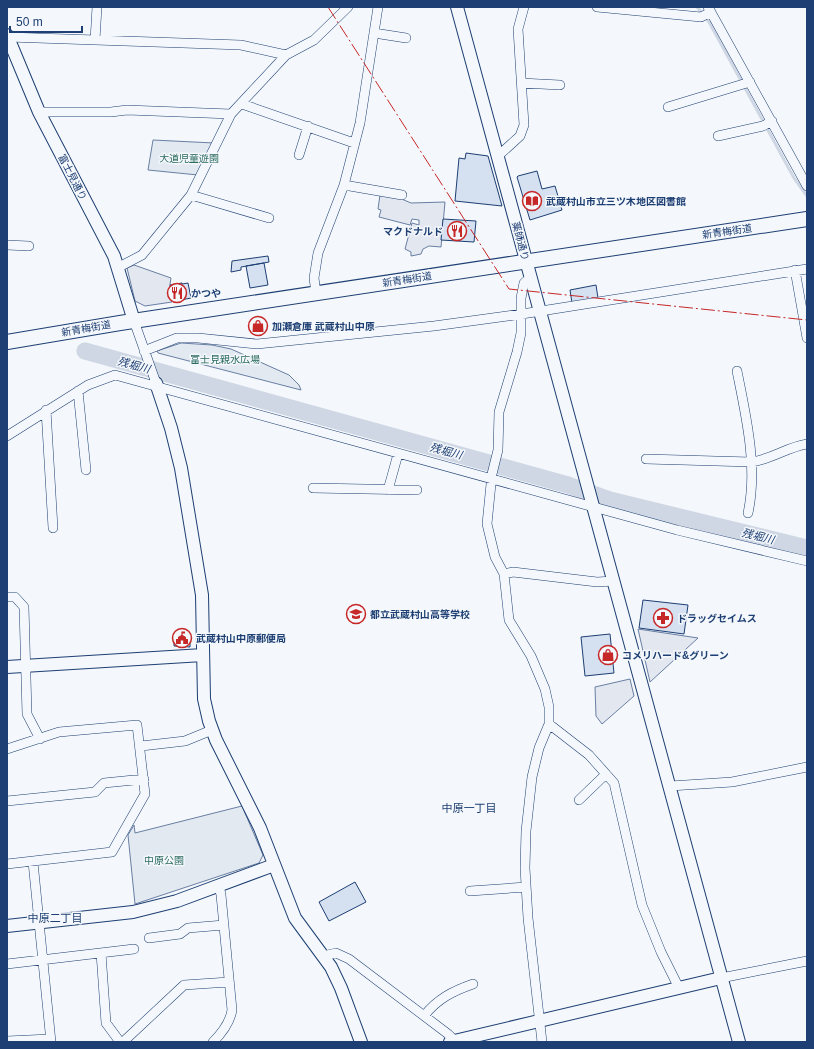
<svg xmlns="http://www.w3.org/2000/svg" width="814" height="1049" font-family="Helvetica,'Noto Sans JP',sans-serif">
  <style>
    .green { fill: #e3e9f0; stroke: #687fa3 }
    .parking { fill: #e3e8f0; stroke: #687fa3 }
    .lines { fill: none; stroke-linecap: round; stroke-linejoin: round }
    .stream { stroke: #cfd7e4; stroke-width: 3 }
    .river { stroke: #cfd7e4; stroke-width: 17 }
    .building { fill: #d5e0f0; stroke: #1d3f73 }
    .street-casing { stroke: #1d3f73; stroke-width: 10 }
    .secondary-casing { stroke: #1d3f73; stroke-width: 14 }
    .primary-casing { stroke: #1d3f73; stroke-width: 16 }
    .street { stroke: #f4f7fb; stroke-width: 9 }
    .secondary { stroke: #f4f7fb; stroke-width: 12 }
    .primary { stroke: #f4f7fb; stroke-width: 14 }
    .power { stroke: #c62828; stroke-width: 1; stroke-dasharray: 14 3 2 3; stroke-linecap: butt }
    .labels { text-anchor: middle; stroke-width: 3; stroke-linejoin: round; paint-order: stroke }
    .park-label { font-size: 10px; fill: #2c6c60; stroke: #f4f7fb }
    .street-label { font-size: 10px; fill: #1d3f73; stroke: #f4f7fb }
    .poi-label { font-size: 10px; font-weight: bold; fill: #1d3f73; stroke: #f4f7fb; text-anchor: start }
    .water-label { font-size: 11px; font-style: italic; fill: #1d3f73; stroke: #f4f7fb }
    .neighbourhood-label { font-size: 11px; fill: #1d3f73; stroke: #f4f7fb }
  </style>
  <rect width="100%" height="100%" fill="#f4f7fb"/>
  <path class="green" d="M153 140 214 143 198 175 148 170Z
    M181 343 212 345 231 349 289 375 299 385 301 390 158 353 157 351Z
    M242 806 263 855 259 863 135 904 128 835 134 825 135 833Z"/>
  <path class="parking" d="M380 195 397 197 411 203 445 202 441 247 429 246 423 249 421 254 411 256V252L405 249 412 223 419 225V220L412 219 410 225 379 217 381 210 378 209Z
    M134 265 171 278 170 284 172 302 145 306 135 301 127 268Z
    M638 629 698 638 650 682Z
    M630 679 634 696 602 724 596 716 595 687Z"/>
  <g class="lines">
    <path class="stream" d="M697 7 709 22 794 178 807 196"/>
    <path class="river" d="M85 351 568 485 610 500 807 548"/>
  </g>
  <path class="building" d="M466 153 488 156 502 206 455 201 459 158 465 159Z
    M537 171 542 189 555 186 562 210 530 220 517 177 518 176Z
    M443 219 476 221 474 242 441 240Z
    M268 256 269 262 241 267V270L231 272 232 261Z
    M264 263 268 285 250 288 246 266Z
    M182 283V284L188 283 191 298 176 301 175 294 172 295 170 285Z
    M596 285 598 298 572 303 570 290Z
    M643 600 688 605 684 634 639 628Z
    M174 633H190V647L174 646Z
    M610 634 614 673 585 676 581 637Z
    M355 882 366 902 329 921 319 902Z"/>
  <g class="lines">
    <defs>
      <path id="street" d="M597 7 701 17 711 12
        M708 7 807 186
        M374 33 406 38
        M8 37 241 45 286 55
        M95 40 97 7
        M521 83 560 85
        M242 104 354 143
        M668 107 750 82
        M39 112H111L127 110 231 114
        M718 136 763 126 772 121
        M299 155 308 126
        M498 156 520 136 524 125 518 29 524 7
        M344 185 402 195
        M191 195 269 218
        M7 245 29 246
        M119 267 142 255 191 195 231 114 286 55 314 40 348 7
        M795 270 807 338
        M531 277 524 283 521 298V333L517 352 499 412 498 450 492 474 487 524 495 557 504 574 509 620 531 656 545 689 549 707V724L539 748 532 777 526 831 525 868 528 918 542 1042
        M316 293 314 278 318 253 344 185 360 123 378 7
        M134 321 156 383
        M144 351 177 338H198L257 344 434 326 522 314 807 269
        M737 371C746 416 758 467 748 513
        M78 391 86 470
        M46 410 53 528
        M7 436 88 385 115 375 677 530 807 561
        M646 459 751 462C770 460 787 447 807 444
        M313 488 417 490
        M388 490 398 454
        M504 574 513 572 597 582 614 581
        M7 597H15L24 607 27 714 40 739
        M549 724 589 755 614 783 642 905 661 952 679 988
        M141 746 185 741 212 730
        M7 749 59 732 137 725 145 794 112 852 7 864
        M670 786 732 782 807 767
        M579 800 606 774
        M7 801 95 792 104 783 144 779
        M33 862 51 1042
        M470 891 526 887
        M149 938 180 934 188 928 224 925
        M101 953 106 1023 120 1042
        M323 956 336 953 349 959 448 1034 456 1042
        M7 964 134 949
        M721 978 807 961
        M424 1016C437 999 453 991 473 984
        M7 1041 50 1039
        M123 1042 184 985 229 982
        M213 1042C222 1033 230 1023 232 1010L221 895 219 885"/>
      <path id="secondary" d="M457 7 739 1042
        M7 35 39 112 114 256 134 321
        M156 383 171 428 181 468 202 595 204 699 209 721 216 740 260 828 295 918 331 967 341 988 361 1042
        M7 667 203 655
        M7 926 133 912 177 901 274 865
        M450 1042 721 978"/>
      <path id="primary" d="M7 342 120 323 807 219"/>
    </defs>
    <use href="#street" class="street-casing"/>
    <use href="#secondary" class="secondary-casing"/>
    <use href="#primary" class="primary-casing"/>
    <use href="#street" class="street"/>
    <use href="#secondary" class="secondary"/>
    <use href="#primary" class="primary"/>
    <path class="power" d="M328 7 509 289 807 320"/>
  </g>
  <defs>
    <symbol id="library-ring" viewBox="-11 -11 22 22"><circle r="9.5" fill="#f4f7fb" stroke="#c62828" stroke-width="1.5"/><path d="M-6-4Q-3-5.5-.7-3.5V5Q-3 3-6 4ZM6-4Q3-5.5 .7-3.5V5Q3 3 6 4Z" fill="#c62828"/></symbol>
    <symbol id="restaurant-ring" viewBox="-11 -11 22 22"><circle r="9.5" fill="#f4f7fb" stroke="#c62828" stroke-width="1.5"/><path d="M-5-6h1v4h1v-4h1v4h1v-4h1v5L-1.5 .5V6h-2V.5L-5-1ZM5-6V6H3V1.5H1.5Q1.5-4 5-6Z" fill="#c62828"/></symbol>
    <symbol id="shop-ring" viewBox="-11 -11 22 22"><circle r="9.5" fill="#f4f7fb" stroke="#c62828" stroke-width="1.5"/><path d="M-5-2.5h2.3a2.7 3.5 0 0 1 5.4 0H5L5.5 6h-11ZM-1.5-2.5h3a1.5 2.3 0 0 0-3 0Z" fill="#c62828"/></symbol>
    <symbol id="school-ring" viewBox="-11 -11 22 22"><circle r="9.5" fill="#f4f7fb" stroke="#c62828" stroke-width="1.5"/><path d="M0-5L7-2L0 1L-7-2ZM-4 1L0 2.5L4 1V4Q0 6-4 4Z" fill="#c62828"/></symbol>
    <symbol id="pharmacy-ring" viewBox="-11 -11 22 22"><circle r="9.5" fill="#f4f7fb" stroke="#c62828" stroke-width="1.5"/><path d="M-2-6h4v4h4v4h-4v4h-4v-4h-4v-4h4Z" fill="#c62828"/></symbol>
    <symbol id="civic-ring" viewBox="-11 -11 22 22"><circle r="9.5" fill="#f4f7fb" stroke="#c62828" stroke-width="1.5"/><path d="M-.6-6.5H3V-4.5H.6V-3L4-1V1h2V6H-6V1h2V-1L-.6-3ZM-1.2 2.5V6h2.4V2.5Z" fill="#c62828"/></symbol>
  </defs>
  <g fill-rule="evenodd">
    <use href="#library-ring" x="521" y="190" width="22" height="22"/>
    <use href="#restaurant-ring" x="446" y="220" width="22" height="22"/>
    <use href="#restaurant-ring" x="166" y="282" width="22" height="22"/>
    <use href="#shop-ring" x="247" y="315" width="22" height="22"/>
    <use href="#school-ring" x="345" y="603" width="22" height="22"/>
    <use href="#pharmacy-ring" x="652" y="607" width="22" height="22"/>
    <use href="#civic-ring" x="171" y="627" width="22" height="22"/>
    <use href="#shop-ring" x="597" y="644" width="22" height="22"/>
  </g>
  <g class="labels">
    <g class="park-label">
      <text x="189" y="162">大道児童遊園</text>
      <text x="225" y="363">富士見親水広場</text>
      <text x="164" y="864">中原公園</text>
    </g>
    <g class="street-label">
      <text transform="translate(73 177) rotate(63)" y="4">富士見通り</text>
      <text transform="translate(727 231) rotate(-8)" y="4">新青梅街道</text>
      <text transform="translate(521 241) rotate(75)" y="4">薬師通り</text>
      <text transform="translate(407 279) rotate(-9)" y="4">新青梅街道</text>
      <text transform="translate(86 328) rotate(-10)" y="4">新青梅街道</text>
    </g>
    <g class="poi-label">
      <text x="546" y="205">武蔵村山市立三ツ木地区図書館</text>
      <text x="443" y="235" text-anchor="end">マクドナルド</text>
      <text x="191" y="297">かつや</text>
      <text x="272" y="330">加瀬倉庫 武蔵村山中原</text>
      <text x="370" y="618">都立武蔵村山高等学校</text>
      <text x="677" y="622">ドラッグセイムス</text>
      <text x="196" y="642">武蔵村山中原郵便局</text>
      <text x="622" y="659">コメリハード&amp;グリーン</text>
    </g>
    <g class="water-label">
      <text transform="translate(134 365) rotate(15)" y="4">残堀川</text>
      <text transform="translate(446 451) rotate(15)" y="4">残堀川</text>
      <text transform="translate(758 536) rotate(14)" y="4">残堀川</text>
    </g>
    <g class="neighbourhood-label">
      <text x="469" y="812">中原一丁目</text>
      <text x="55" y="922">中原二丁目</text>
    </g>
  </g>
  <rect width="814" height="1049" fill="none" stroke="#1d3f73" stroke-width="16"/>
  <path d="M10 26v6h72v-6" fill="none" stroke="#1d3f73" stroke-width="2"/>
  <text x="16" y="26" font-size="12" fill="#1d3f73" stroke="#f4f7fb" stroke-width="3" paint-order="stroke">50 m</text>
</svg>
